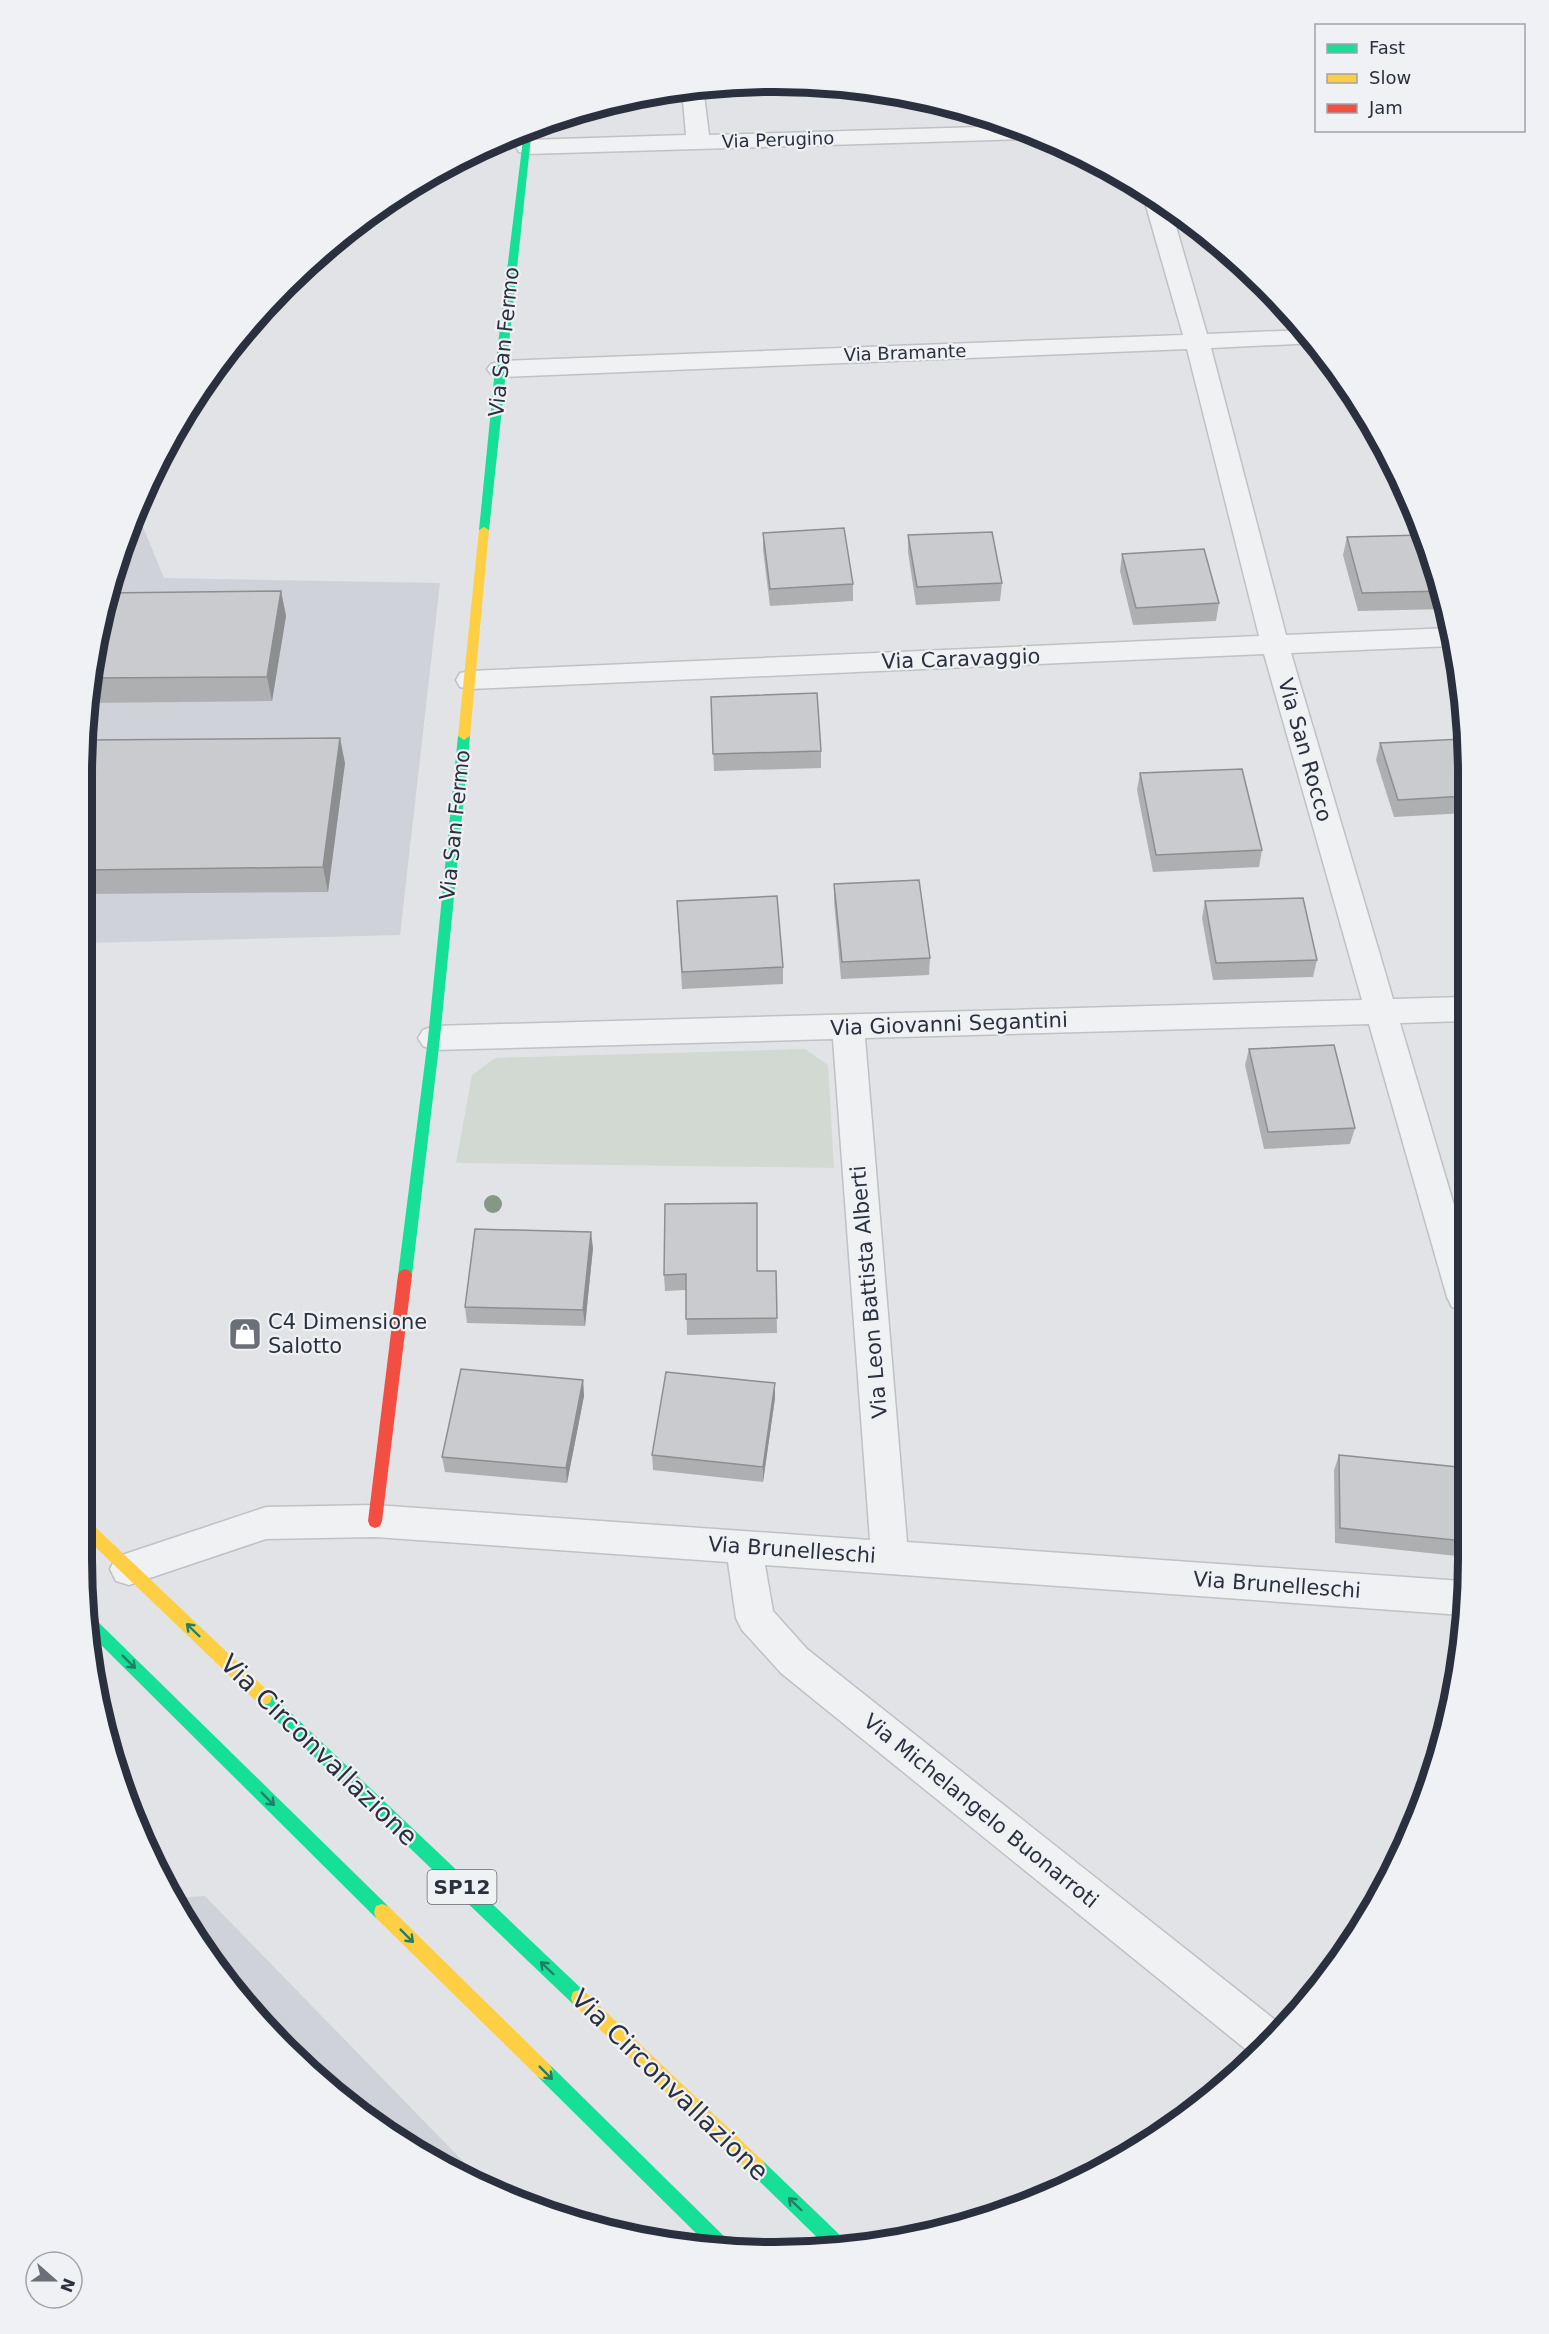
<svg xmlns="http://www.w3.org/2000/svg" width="1549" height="2334" font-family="'DejaVu Sans',sans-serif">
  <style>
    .built { fill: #d0d2d9 }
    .green { fill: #d2d9d2 }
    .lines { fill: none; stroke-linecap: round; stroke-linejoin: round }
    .street-casing { stroke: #c0c1c4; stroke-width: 3 }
    .street { fill: #f0f1f3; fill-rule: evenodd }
    .fast { fill: #16e098; fill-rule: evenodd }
    .slow { fill: #ffcf43; fill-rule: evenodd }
    .jam { fill: #f24e42; fill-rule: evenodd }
    .tree { fill: #879787 }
    .wall { fill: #aeafb1 }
    .shaded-wall { fill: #8d8e90 }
    .building { fill: #cacbce; stroke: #8d8e90; stroke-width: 1.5 }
    .oneway { stroke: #217f66 }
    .labels { text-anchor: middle; stroke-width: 4.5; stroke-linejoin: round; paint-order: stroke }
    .far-street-label { font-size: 18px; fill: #2a303d; stroke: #eff1f5 }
    .shield { fill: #eff1f5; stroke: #656a74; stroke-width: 1.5 }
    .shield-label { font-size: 20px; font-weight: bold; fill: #2a303d }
    .street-label { font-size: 21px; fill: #2a303d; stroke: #eff1f5 }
    .poi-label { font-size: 21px; fill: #2a303d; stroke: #eff1f5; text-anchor: start }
    .near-street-label { font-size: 26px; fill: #2a303d; stroke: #eff1f5 }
    .rim { fill: none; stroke: #2a303d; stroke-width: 8 }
  </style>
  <rect width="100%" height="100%" fill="#e2e3e6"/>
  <path class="built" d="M141 522 164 578 440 583 400 935 87 943V684L105 595 131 524Z
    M205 1896 489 2188 352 2109 253 2017 198 1945 175 1898Z"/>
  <path class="green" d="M805 1049 828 1065 834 1168 456 1163 472 1075 495 1058Z"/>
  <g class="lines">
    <defs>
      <path id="street" d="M703 87 709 135 1015 126 1038 136 1029 139 527 154 519 152 516 147 519 142 527 140 686 135 682 90Z
        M1149 194 1171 209 1207 334 1304 330 1316 343 1211 348 1286 635 1450 628 1451 646 1291 653 1393 999 1465 997V1021L1400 1023 1464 1239V1311L1452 1307 1447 1297 1369 1024 865 1038 907 1542 1462 1581V1615L765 1565 773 1611 807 1649 1284 2027 1254 2056 781 1673 742 1630 736 1618 728 1562 375 1537 266 1539 129 1585 116 1581 110 1569 116 1557 266 1507 375 1505 870 1540 833 1039 434 1050 423 1046 418 1038 423 1030 434 1026 1362 1000 1264 654 470 689 460 687 456 680 460 673 470 671 1259 636 1187 349 500 377 491 374 487 369 491 364 500 361 1183 335 1144 199Z"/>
    </defs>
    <use href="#street" class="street-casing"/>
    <use href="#street" class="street"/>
    <path class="fast" d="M532 128 489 530 484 533 479 530 495 369 524 131Z
      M464 732 470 736 440 1038 412 1275 410 1279H400L398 1275 428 1038 458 736Z
      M87 1614 92 1616 388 1906 390 1912 388 1918 382 1920 376 1918 87 1631Z
      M264 1691 270 1693 585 1992 587 1998 585 2004 579 2006 573 2004 258 1703 256 1698 258 1693Z
      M544 2062 550 2065 733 2245 736 2251 712 2249 538 2077 535 2071 538 2065Z
      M757 2158 763 2161 843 2238 846 2244 825 2245 751 2173 748 2167 751 2161Z"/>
    <path class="slow" d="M484 527 489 530 470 736 464 740 458 736 479 530Z
      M87 1522 92 1524 270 1693 272 1698 270 1703 264 1705 258 1703 87 1539Z
      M382 1904 388 1906 550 2065 553 2071 550 2077 544 2080 538 2077 376 1918 374 1912 376 1906Z
      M579 1990 585 1992 763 2161 766 2167 763 2173 757 2176 751 2173 573 2004 571 1998 573 1992Z"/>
    <path class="jam" d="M405 1269 410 1271 412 1275 382 1521 380 1526 375 1528 370 1526 368 1521 398 1275 400 1271Z"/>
  </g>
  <circle class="tree" cx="493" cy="1204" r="9"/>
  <path class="wall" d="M763 533 853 584V601L770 606 763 550Z
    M908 535 1002 583 1000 601 916 605 908 552Z
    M1347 537 1443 591 1447 609 1358 611 1343 555Z
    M1122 554 1219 603 1216 621 1133 625 1120 571Z
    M281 591 286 616 272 701 87 703V684L105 595Z
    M711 697 821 751V768L714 771Z
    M87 740 345 763 328 892 87 894Z
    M1380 743 1466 750V813L1394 817 1376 760Z
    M1140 773 1262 850 1259 867 1153 872 1137 790Z
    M834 884 930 958 929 975 841 979 834 901Z
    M1205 901 1317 960 1313 977 1213 980 1202 918Z
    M678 918 783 967V984L682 989Z
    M1249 1049 1355 1128 1350 1144 1264 1149 1245 1065Z
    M593 1248 585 1326 467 1323 465 1307Z
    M757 1271H776L777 1333 687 1335 686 1290 665 1291 664 1275Z
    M583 1380 584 1396 567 1483 445 1472 442 1457Z
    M775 1398 763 1482 653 1470 652 1455Z
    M1339 1455 1458 1467 1463 1541 1457 1556 1335 1543 1334 1470Z"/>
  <path class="shaded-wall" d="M281 591 286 616 272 701 267 677Z
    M340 738 345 763 328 892 323 867Z
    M591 1232 593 1248 585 1326 583 1310Z
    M583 1380 584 1396 567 1483 566 1468Z
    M775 1383V1398L763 1482V1467Z"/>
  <path class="building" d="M844 528 853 584 770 589 763 533Z
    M992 532 1002 583 917 587 908 535Z
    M1422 535 1443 591 1362 593 1347 537Z
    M1204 549 1219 603 1136 608 1122 554Z
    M281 591 267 677 88 678 105 593Z
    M817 693 821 751 713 754 711 697Z
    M340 738 323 867 87 870V740Z
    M1463 739 1466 750V796L1398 800 1380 743Z
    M1242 769 1262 850 1156 855 1140 773Z
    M919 880 930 958 842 962 834 884Z
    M777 896 783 967 682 972 677 901Z
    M1303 898 1317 960 1216 963 1205 901Z
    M1334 1045 1355 1128 1268 1132 1249 1049Z
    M757 1203V1271H776L777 1318 686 1319V1274L664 1275 665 1204Z
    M475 1229 591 1232 583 1310 465 1307Z
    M461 1369 583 1380 566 1468 442 1457Z
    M666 1372 775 1383 763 1467 652 1455Z
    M1339 1455 1458 1467 1463 1541 1340 1528Z"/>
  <defs><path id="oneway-shaft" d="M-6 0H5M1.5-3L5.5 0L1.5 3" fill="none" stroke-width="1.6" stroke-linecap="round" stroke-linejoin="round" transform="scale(1.5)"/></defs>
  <g class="oneway">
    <use href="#oneway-shaft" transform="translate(193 1630) rotate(-136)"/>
    <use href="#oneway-shaft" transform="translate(129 1662) rotate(45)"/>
    <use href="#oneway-shaft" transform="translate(268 1799) rotate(45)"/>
    <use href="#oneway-shaft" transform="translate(407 1936) rotate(45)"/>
    <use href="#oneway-shaft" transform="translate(547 1968) rotate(-136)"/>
    <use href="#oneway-shaft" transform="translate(546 2073) rotate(45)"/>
    <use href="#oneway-shaft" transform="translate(795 2204) rotate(-136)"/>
  </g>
  <defs>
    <symbol id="shop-square" viewBox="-11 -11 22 22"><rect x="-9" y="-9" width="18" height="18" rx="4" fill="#6a6f78" stroke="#eff1f5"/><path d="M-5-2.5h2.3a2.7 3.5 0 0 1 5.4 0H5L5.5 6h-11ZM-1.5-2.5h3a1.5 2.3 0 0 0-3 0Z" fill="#fff"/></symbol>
  </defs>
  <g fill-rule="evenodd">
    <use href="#shop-square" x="226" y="1315" width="38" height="38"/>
  </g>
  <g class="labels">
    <g class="far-street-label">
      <text transform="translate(778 140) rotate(-2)" y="6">Via Perugino</text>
      <text transform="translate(905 353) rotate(-2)" y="6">Via Bramante</text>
    </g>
    <rect class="shield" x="427.5" y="1870" width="69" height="34" rx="4.5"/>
    <g class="shield-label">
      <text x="462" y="1894">SP12</text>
    </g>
    <g class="street-label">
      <text transform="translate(504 342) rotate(-84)" y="7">Via San Fermo</text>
      <text transform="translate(961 659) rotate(-2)" y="7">Via Caravaggio</text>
      <text transform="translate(1305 750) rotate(74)" y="7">Via San Rocco</text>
      <text transform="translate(455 825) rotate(-84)" y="7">Via San Fermo</text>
      <text transform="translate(949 1024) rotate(-2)" y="7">Via Giovanni Segantini</text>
      <text transform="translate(869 1292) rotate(-95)" y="7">Via Leon Battista Alberti</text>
      <text transform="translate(792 1550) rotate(4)" y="7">Via Brunelleschi</text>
      <text transform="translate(1277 1585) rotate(4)" y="7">Via Brunelleschi</text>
      <text transform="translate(981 1811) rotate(39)" y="7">Via Michelangelo Buonarroti</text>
    </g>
    <g class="poi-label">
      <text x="268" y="1329">C4 Dimensione<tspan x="268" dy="24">Salotto</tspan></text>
    </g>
    <g class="near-street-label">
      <text transform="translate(319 1750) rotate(44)" y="9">Via Circonvallazione</text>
      <text transform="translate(670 2085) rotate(44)" y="9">Via Circonvallazione</text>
    </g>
  </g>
  <path d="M0 0H1549V2334H0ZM775 92H775A683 683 0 0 1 1458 775V1559A683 683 0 0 1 775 2242H775A683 683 0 0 1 92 1559V775A683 683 0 0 1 775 92Z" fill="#eff1f5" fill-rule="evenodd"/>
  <path class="rim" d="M775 92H775A683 683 0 0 1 1458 775V1559A683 683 0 0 1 775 2242H775A683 683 0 0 1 92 1559V775A683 683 0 0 1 775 92Z"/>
  <rect x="1315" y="24" width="210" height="108" fill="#eff1f5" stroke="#a0a4ab" stroke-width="1.5"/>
  <rect x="1327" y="44" width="30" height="9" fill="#16e098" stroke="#a0a4ab" stroke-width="1.5"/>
  <text x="1369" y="54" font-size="18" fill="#2a303d">Fast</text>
  <rect x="1327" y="74" width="30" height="9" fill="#ffcf43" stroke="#a0a4ab" stroke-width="1.5"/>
  <text x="1369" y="84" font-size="18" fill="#2a303d">Slow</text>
  <rect x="1327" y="104" width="30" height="9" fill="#f24e42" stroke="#a0a4ab" stroke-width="1.5"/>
  <text x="1369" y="114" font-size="18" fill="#2a303d">Jam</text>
  <g transform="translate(54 2280) rotate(111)"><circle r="28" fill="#eff1f5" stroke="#a0a4ab" stroke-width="1.5"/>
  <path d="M0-4.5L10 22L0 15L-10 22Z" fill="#6a6f78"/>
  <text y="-9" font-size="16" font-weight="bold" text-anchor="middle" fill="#2a303d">N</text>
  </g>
</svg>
